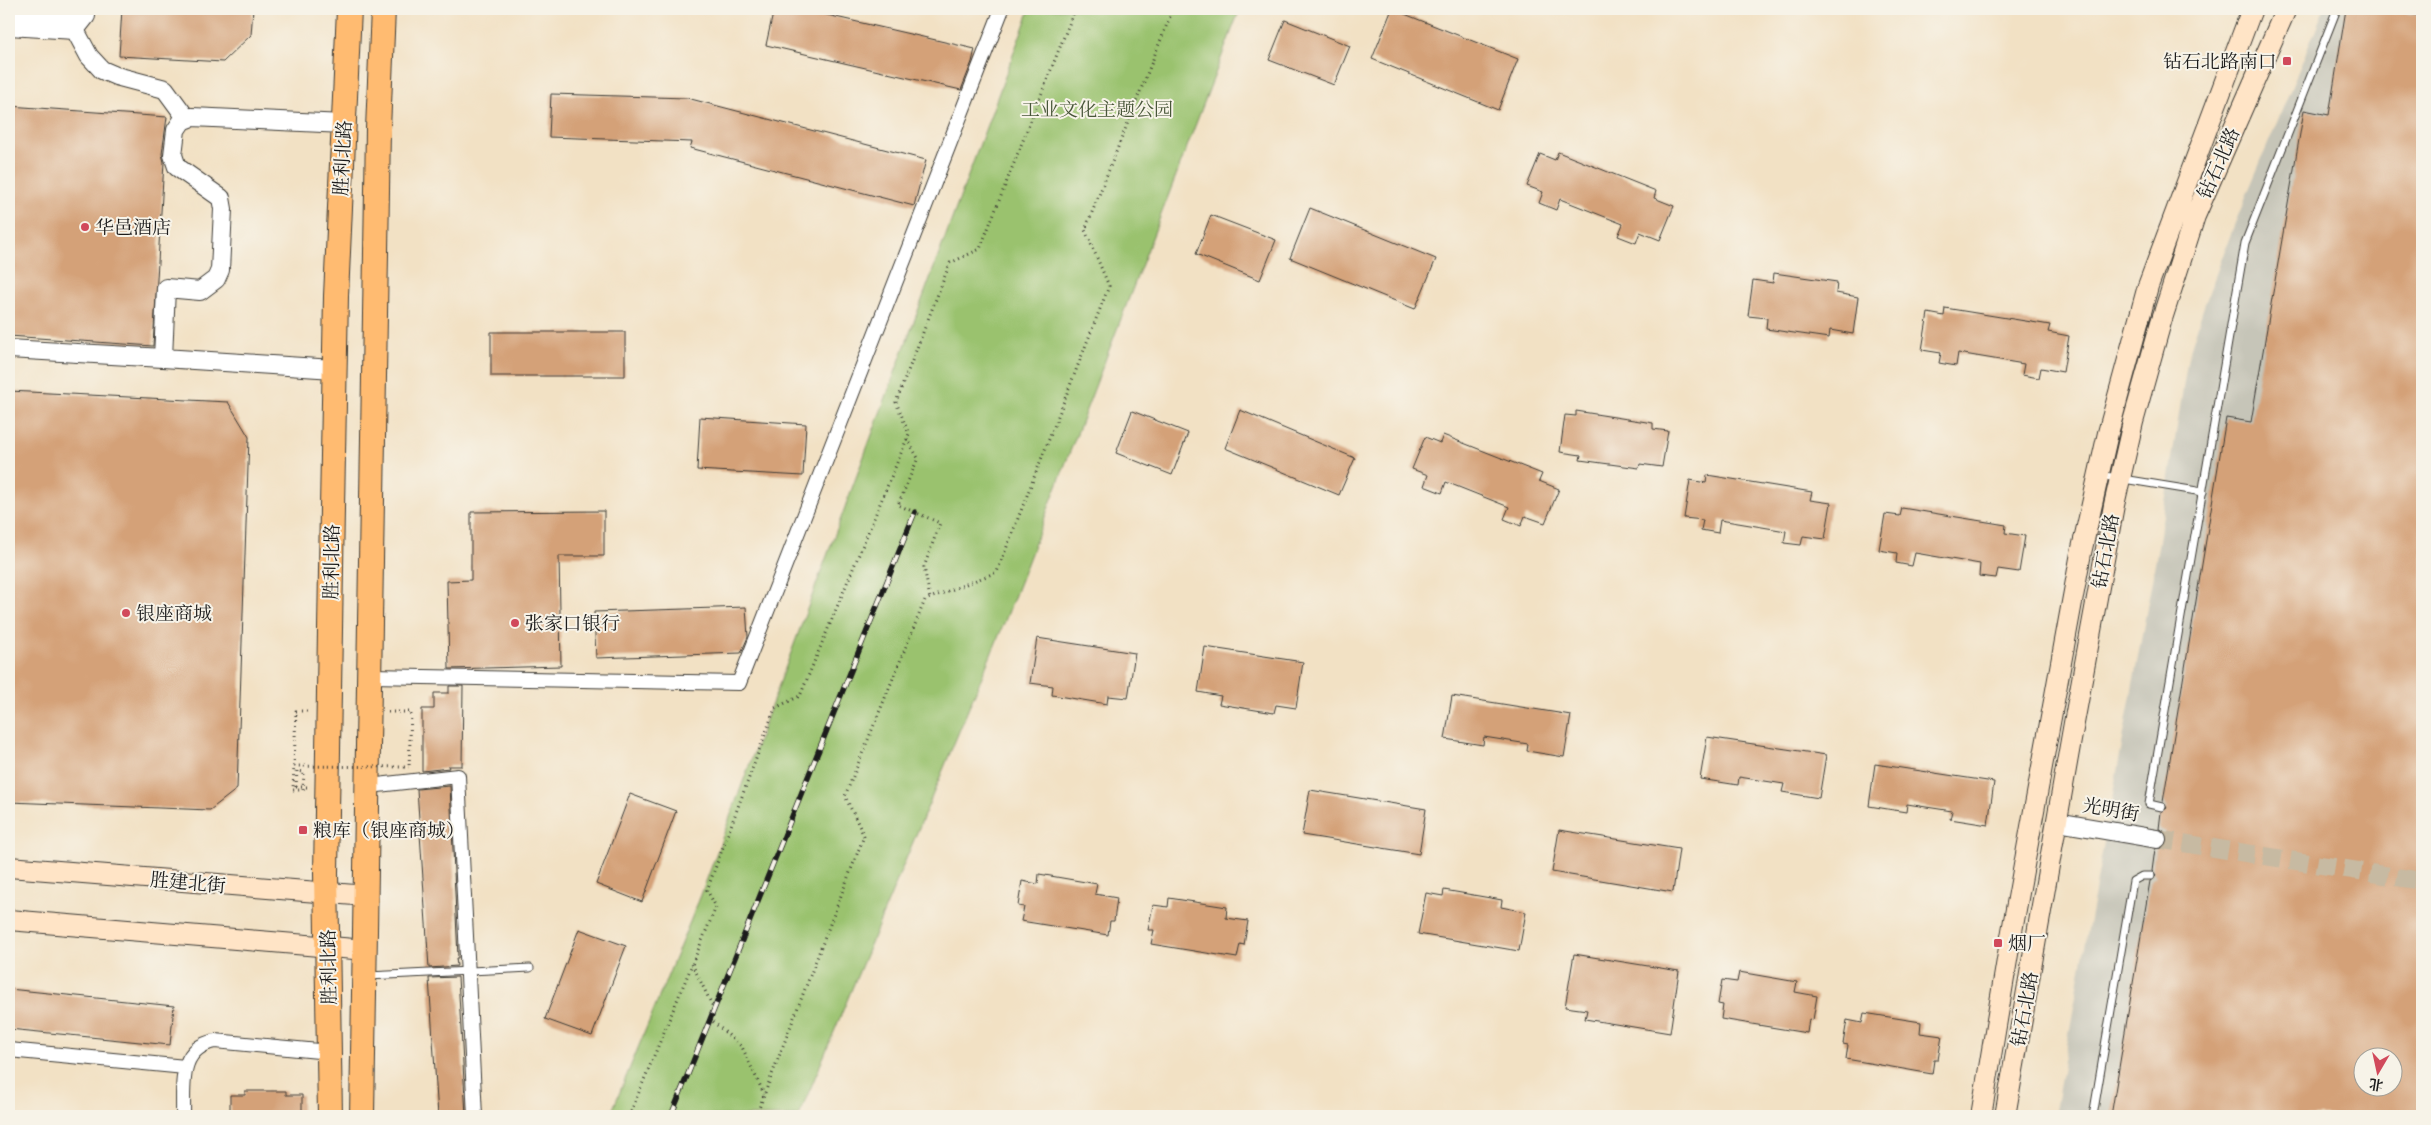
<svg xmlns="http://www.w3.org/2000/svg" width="2431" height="1125" font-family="'Sorts Mill Goudy','Noto Serif SC',serif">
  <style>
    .industrial { fill: #c6c5b8; fill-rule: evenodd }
    .green { fill: #9ac26e; stroke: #5b6f45 }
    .building { fill: #d4a178; fill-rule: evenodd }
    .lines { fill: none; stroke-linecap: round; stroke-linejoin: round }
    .tertiary-tunnel { stroke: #c7baa2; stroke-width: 18; stroke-dasharray: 18 9; stroke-linecap: butt }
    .service-casing { stroke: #3c3a35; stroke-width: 9 }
    .minor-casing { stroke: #3c3a35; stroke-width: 16 }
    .tertiary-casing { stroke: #3c3a35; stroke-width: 20 }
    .secondary-casing { stroke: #3c3a35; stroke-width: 22 }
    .trunk-casing { stroke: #3c3a35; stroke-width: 26 }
    .path { stroke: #3c3a35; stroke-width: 3; stroke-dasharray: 1 4; stroke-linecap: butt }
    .service { stroke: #fff; stroke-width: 7 }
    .minor { stroke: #fff; stroke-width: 14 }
    .tertiary { stroke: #fff; stroke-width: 18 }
    .secondary { stroke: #ffe4c6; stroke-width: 20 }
    .trunk { stroke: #ffbb71; stroke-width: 24 }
    .rail-casing { stroke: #1c1c1c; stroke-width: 5.5 }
    .rail { stroke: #f7f3e8; stroke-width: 4; stroke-dasharray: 11; stroke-linecap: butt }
    .path-bridge { stroke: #3c3a35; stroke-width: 3; stroke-dasharray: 1 4; stroke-linecap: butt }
    .poi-dot { fill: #d1495b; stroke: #f7f3e8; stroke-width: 2 }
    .labels { text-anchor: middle; stroke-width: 4; stroke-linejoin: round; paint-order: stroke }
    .poi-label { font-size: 19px; fill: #1c1c1c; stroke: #f7f3e8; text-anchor: start }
    .park-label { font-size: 19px; fill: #485639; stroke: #f7f3e8 }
    .street-label { font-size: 19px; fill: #1c1c1c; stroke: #f7f3e8 }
  </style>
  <rect width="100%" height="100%" fill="#f7f3e8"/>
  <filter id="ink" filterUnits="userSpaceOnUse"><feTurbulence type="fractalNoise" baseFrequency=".02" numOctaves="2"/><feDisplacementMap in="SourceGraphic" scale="10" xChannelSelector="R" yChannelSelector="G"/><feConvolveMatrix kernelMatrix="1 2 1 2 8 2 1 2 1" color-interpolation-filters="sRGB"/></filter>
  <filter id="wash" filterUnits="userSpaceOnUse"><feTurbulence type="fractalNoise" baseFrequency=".0096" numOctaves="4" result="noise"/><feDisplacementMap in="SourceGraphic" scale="20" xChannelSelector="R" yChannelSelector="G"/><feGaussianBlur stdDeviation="1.12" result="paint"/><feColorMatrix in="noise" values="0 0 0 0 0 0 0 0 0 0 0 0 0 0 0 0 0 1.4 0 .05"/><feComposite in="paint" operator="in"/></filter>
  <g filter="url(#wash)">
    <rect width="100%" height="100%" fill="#f2e1c4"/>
    <path class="industrial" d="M2324 9H2422V1116H2054L2157 553 2188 357 2203 309 2235 223ZM2364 1058H2394V1088H2364Z"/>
    <path class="green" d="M1030 9H1240L1005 621 799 1116H610L701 895Z"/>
    <g id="blocks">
      <path class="building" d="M122 9H253L251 35 223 62 119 56Z
        M774 9H801L975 49 972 62 961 90 766 45Z
        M1392 9 1518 59 1498 110 1372 59Z
        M2346 9H2380L2422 16V1116H2111L2150 881 2156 876 2152 871 2155 849 2165 846 2167 840 2164 831 2159 829 2161 812 2167 808 2163 802 2226 418 2251 422 2304 110 2329 115ZM2364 1058H2394V1088H2364Z
        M1285 20 1350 46 1334 85 1269 60Z
        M551 94 687 98 926 160 914 206 690 148 692 142 549 137Z
        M9 106 167 117 162 154 164 162 153 346 9 336Z
        M1558 152 1656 191 1654 198 1674 206 1660 240 1640 232 1636 243 1618 236 1623 224 1560 199 1556 210 1539 203 1543 192 1527 186 1540 154 1555 160Z
        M1310 208 1436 259 1415 309 1290 258Z
        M1211 215 1276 240 1260 280 1196 254Z
        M1774 273 1837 282 1836 293 1858 297 1853 334 1830 330 1829 338 1766 329 1767 318 1748 316 1753 280 1773 283Z
        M1945 308 2050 325 2048 332 2069 336 2063 372 2041 368 2039 378 2022 375 2024 364 1958 353 1956 366 1939 363 1941 353 1922 350 1928 313 1944 316Z
        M491 332H625V376H491Z
        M9 391 228 402 249 437 237 789 210 810 9 802Z
        M1240 410 1355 458 1339 495 1225 448Z
        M1132 411 1188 433 1172 475 1116 453Z
        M1576 411 1653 423V429L1668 431 1662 467 1640 464 1639 468 1580 460 1581 455 1560 452 1565 415 1576 416Z
        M700 417 806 424 803 476 697 470Z
        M1443 435 1542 474 1539 481 1559 489 1545 523 1525 516 1521 526 1504 519 1509 507 1446 482 1442 493 1424 486 1428 475 1412 469 1425 437 1440 443Z
        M1707 475 1812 492 1810 500 1831 503 1825 539 1803 536 1801 545 1784 543 1786 531 1720 520 1718 533 1701 530 1703 520 1684 518 1690 480 1706 483Z
        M1902 508 2006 525 2005 533 2025 536 2019 572 1998 569 1996 578 1979 576 1980 564 1915 553 1912 566 1896 563 1897 553 1879 550 1885 514 1900 516Z
        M604 511V556H559L561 666 449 669 447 581 471 580V512Z
        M746 607 748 637 741 653 596 658 594 612Z
        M1037 638 1135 653 1128 698 1108 696 1107 704 1052 695 1053 686 1030 683Z
        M1205 647 1303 662 1296 708 1276 705 1274 713 1219 704 1221 696 1198 692Z
        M449 686H463L462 766H448L449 768 422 771V709H434V693H449Z
        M1452 696 1571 715 1564 757 1527 751 1528 744 1484 737 1483 745 1445 739Z
        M1707 737 1826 755 1819 798 1782 792 1784 784 1739 777 1738 785 1700 779Z
        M1875 764 1994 782 1988 825 1950 819 1952 811 1907 804 1906 812 1869 806Z
        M450 786 458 958H456L457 966 429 968 417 789Z
        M1310 790 1426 809 1419 854 1302 835Z
        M630 794 676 811 642 902 596 884Z
        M1559 830 1679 849 1673 892 1552 872Z
        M1039 874 1097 884 1095 894 1117 898 1114 921H1110L1108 935 1021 921 1024 907 1018 906 1022 881 1038 884Z
        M1444 890 1502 900 1501 907 1526 912 1519 951 1418 934 1426 893 1443 896Z
        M1169 898 1227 907 1226 918 1248 921 1244 945 1240 944 1237 958 1151 944 1154 930H1148L1153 905 1168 907Z
        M579 929 626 946 592 1036 545 1019Z
        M1574 954 1679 971 1670 1033 1585 1019 1587 1010 1565 1007Z
        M1739 972 1797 982 1795 992 1817 996 1813 1020 1809 1019 1807 1033 1721 1019 1723 1005 1718 1004 1722 980 1737 982Z
        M458 977 466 1116H438L429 978Z
        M9 989 174 1006 170 1045 9 1029Z
        M1864 1013 1921 1022 1920 1033 1942 1036 1938 1060H1934L1932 1074 1846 1059 1848 1045 1843 1044 1847 1020 1862 1023Z
        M245 1091H286V1095H302V1116H230V1095H245Z"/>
    </g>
  </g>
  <g filter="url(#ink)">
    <use href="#blocks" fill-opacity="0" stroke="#3c3a35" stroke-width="1"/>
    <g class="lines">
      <path class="tertiary-tunnel" d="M2157 839 2422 881"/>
      <defs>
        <path id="service" d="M2099 475 2203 492
          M2162 807 2149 804 2245 243 2337 9
          M368 976 530 968
          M2093 1116 2133 881 2142 876H2151"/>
        <path id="minor" d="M371 676 739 683 1002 9
          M369 786 458 776 475 1116
          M9 1050 185 1067
          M183 1116C184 1085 177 1049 215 1041L329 1052"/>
        <path id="tertiary" d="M9 9 66 12
          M67 9 75 30 89 56 102 70 116 76 165 89 187 119
          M9 26 75 30
          M75 30 86 16V9
          M9 349 163 358
          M334 369 163 358 166 288 200 291 216 279 220 270 223 209 221 198 177 167 173 155 176 130 182 121 192 117 344 124
          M2057 822 2157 839"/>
        <path id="secondary" d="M9 867 367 896
          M9 920 366 950
          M1981 1116 2010 942 2081 553 2108 433 2148 286 2252 9
          M2005 1116 2074 723 2114 505 2133 422 2161 322 2195 216 2286 9"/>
        <path id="trunk" d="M330 1116 326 873 332 508 336 296 349 9
          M362 1116 378 129 383 9"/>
      </defs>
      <use href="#service" class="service-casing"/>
      <use href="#minor" class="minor-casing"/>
      <use href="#tertiary" class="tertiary-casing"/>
      <use href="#secondary" class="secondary-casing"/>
      <use href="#trunk" class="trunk-casing"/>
      <path class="path" d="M907 439 918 458 898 505 940 523 924 567 930 598
        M388 712H411L409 767
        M294 766 296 711H308
        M296 787H308
        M692 964 714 1009 710 1019 742 1047 764 1094
        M629 1116 716 907 707 890 775 708 800 696 909 434 896 402 950 263 980 249 1075 9
        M756 1116 864 836 845 796 925 600 997 572 1109 286 1085 230 1173 9"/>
      <use href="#service" class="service"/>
      <use href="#minor" class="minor"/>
      <use href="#tertiary" class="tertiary"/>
      <use href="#secondary" class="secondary"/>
      <use href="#trunk" class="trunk"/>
      <defs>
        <path id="rail" d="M671 1116 915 512"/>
      </defs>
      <use href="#rail" class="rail-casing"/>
      <use href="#rail" class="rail"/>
      <path class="path-bridge" d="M296 787 297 771 304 772 303 790H293L294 766 409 767"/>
    </g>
  </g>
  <g class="poi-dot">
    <rect x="2282" y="56" width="10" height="10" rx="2.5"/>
    <circle cx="85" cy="227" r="5"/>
    <circle cx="126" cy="613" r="5"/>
    <circle cx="515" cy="623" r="5"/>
    <rect x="298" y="825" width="10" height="10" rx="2.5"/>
    <rect x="1993" y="938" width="10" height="10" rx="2.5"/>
  </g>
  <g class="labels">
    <g class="poi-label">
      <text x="2277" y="68" text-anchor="end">钻石北路南口</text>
      <text x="95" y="234">华邑酒店</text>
      <text x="136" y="620">银座商城</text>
      <text x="525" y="630">张家口银行</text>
      <text x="313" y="837">粮库（银座商城）</text>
      <text x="2008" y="950">烟厂</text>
    </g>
    <g class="park-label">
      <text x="1097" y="116">工业文化主题公园</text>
    </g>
    <g class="street-label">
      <text transform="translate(342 158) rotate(-87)" y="7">胜利北路</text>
      <text transform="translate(2218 163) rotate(-66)" y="7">钻石北路</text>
      <text transform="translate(2105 551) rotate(-80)" y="7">钻石北路</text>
      <text transform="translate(331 562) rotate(-89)" y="7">胜利北路</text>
      <text transform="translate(2111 809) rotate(10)" y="7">光明街</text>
      <text transform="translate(188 882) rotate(5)" y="7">胜建北街</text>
      <text transform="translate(328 967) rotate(-91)" y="7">胜利北路</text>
      <text transform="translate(2024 1009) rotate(-80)" y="7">钻石北路</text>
    </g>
  </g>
  <rect width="2431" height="1125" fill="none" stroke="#f7f3e8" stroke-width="30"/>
  <g transform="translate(2378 1072) rotate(189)"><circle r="24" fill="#f7f3e8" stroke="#9f9d96"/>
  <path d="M0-4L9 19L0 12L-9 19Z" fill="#d1495b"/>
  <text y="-8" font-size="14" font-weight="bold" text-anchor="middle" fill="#1c1c1c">北</text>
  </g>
</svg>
